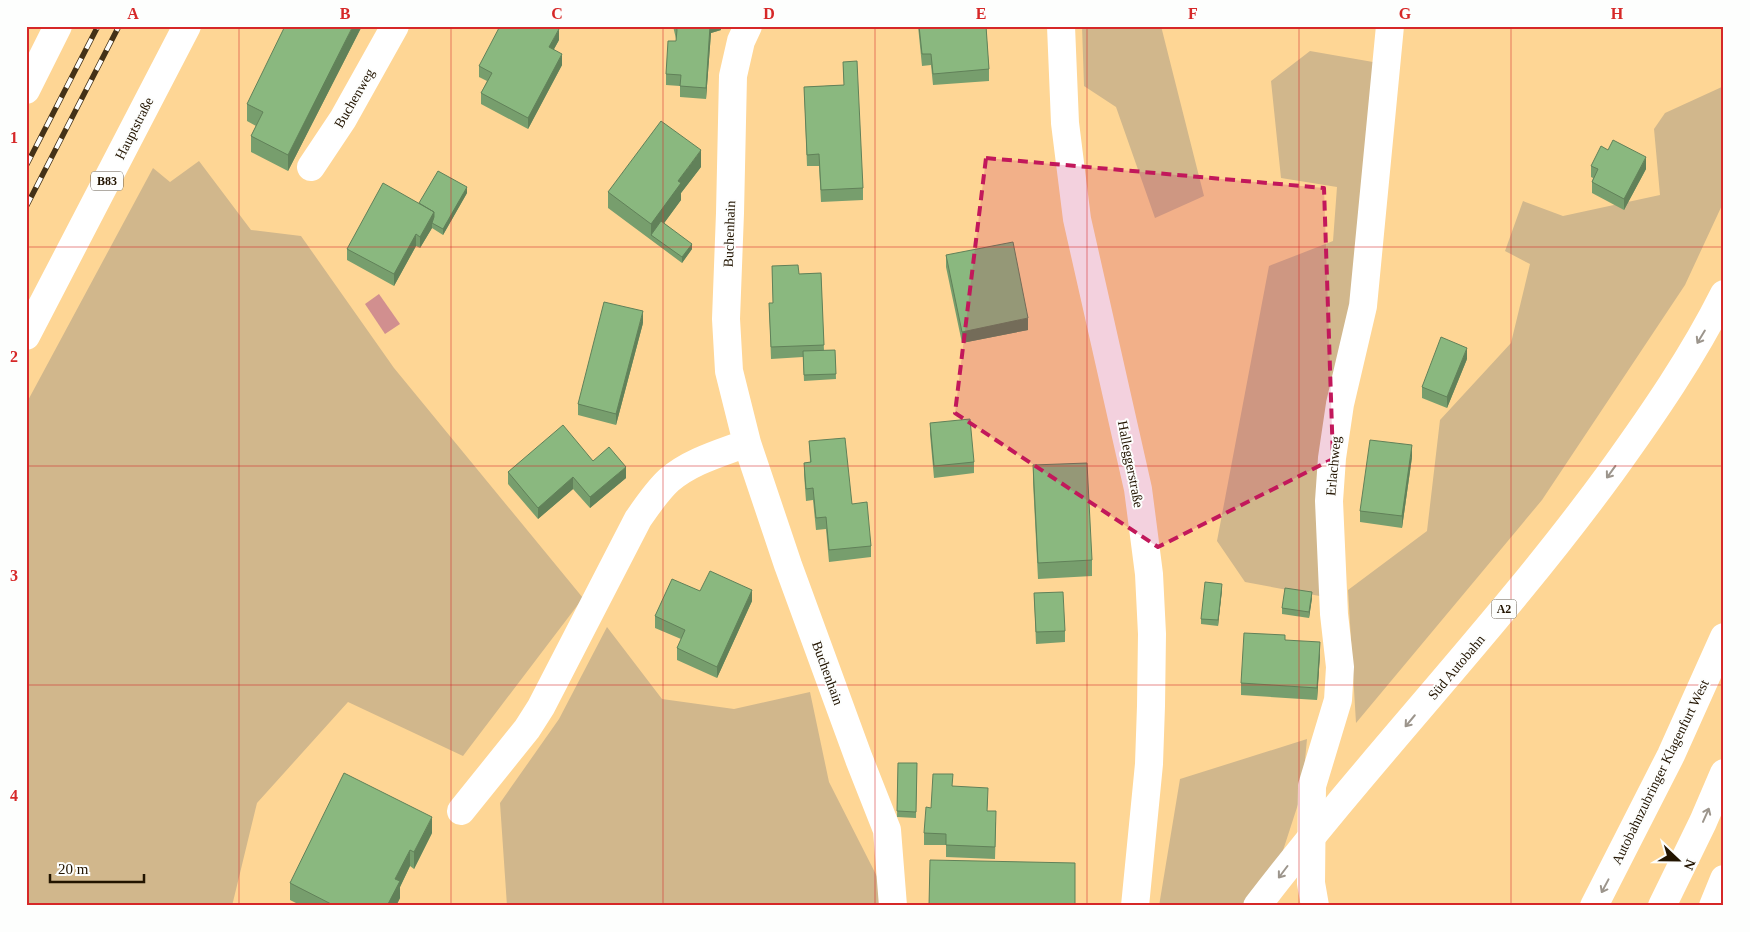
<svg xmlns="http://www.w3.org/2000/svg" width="1750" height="932" font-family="Georgia,serif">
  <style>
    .green { fill: #d1b78c }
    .water { fill: #d18f8f }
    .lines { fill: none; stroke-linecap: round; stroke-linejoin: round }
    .minor { stroke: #fff; stroke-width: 28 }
    .major { stroke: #fff; stroke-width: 28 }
    .highway { stroke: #fff; stroke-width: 28 }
    .rail-casing { stroke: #433117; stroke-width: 5.5 }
    .rail { stroke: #fdfefd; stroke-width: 4; stroke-dasharray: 11; stroke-linecap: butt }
    .wall { fill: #779e6d }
    .shaded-wall { fill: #618159 }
    .building { fill: #8ab87f; stroke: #618159 }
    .oneway { stroke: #9c958c }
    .marked { fill: #c2185b; fill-opacity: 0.2; stroke: #c2185b; stroke-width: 4; stroke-dasharray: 10 6; stroke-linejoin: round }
    .grid { fill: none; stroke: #d62828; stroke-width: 1; stroke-opacity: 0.55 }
    .labels { text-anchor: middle; stroke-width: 4; stroke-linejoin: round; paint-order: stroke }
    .shield { fill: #fdfefd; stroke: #645a4c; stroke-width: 1 }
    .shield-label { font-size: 12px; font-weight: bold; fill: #221400 }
    .street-label { font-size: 14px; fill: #221400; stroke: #fdfefd }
    .neatline { fill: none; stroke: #d62828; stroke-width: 2 }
    .grid-label { font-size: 16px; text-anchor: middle; font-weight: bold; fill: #d62828 }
  </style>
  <rect width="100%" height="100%" fill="#fed695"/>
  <path class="green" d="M1082 26H1161L1204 196 1155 218 1116 107 1084 86Z
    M1310 51 1373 62 1360 255 1318 462 1325 597 1245 582 1217 541 1269 266 1333 241 1337 187 1281 178 1271 81Z
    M1724 86V201L1685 285 1542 500 1356 723 1348 590 1427 531 1440 420 1511 343 1530 264 1505 251 1523 201 1563 216 1660 195 1654 129 1665 113Z
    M199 161 251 230 301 236 394 368 583 598 463 756 348 702 257 803 232 906H26V404L153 168 170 182Z
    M607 627 662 699 734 709 810 692 829 782 892 906H507L500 803 559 719Z
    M1307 739 1302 792 1265 906H1159L1180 779Z"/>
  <path class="water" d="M379 294 400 324 385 334 365 304Z"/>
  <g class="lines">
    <path class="minor" d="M748 26 741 41 733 76 730 213 726 319 729 371 747 443 788 565 859 759 887 830 893 906
      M26 90 58 26
      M311 167 343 119 395 26
      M461 811 527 729 541 707 638 519C647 506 657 491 669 480 691 461 721 453 747 443
      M1315 906 1311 883 1312 786 1338 700 1340 667 1334 614 1329 501 1332 458 1340 404 1363 306 1390 26"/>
    <path class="major" d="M1061 26 1065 123 1077 219 1138 489 1149 574 1152 634 1151 706 1149 764 1135 906
      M26 336 187 26"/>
    <path class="highway" d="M1257 906C1371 757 1502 622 1612 471 1653 414 1693 356 1724 294
      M1594 906 1671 755 1724 637
      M1662 906 1703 822 1724 773
      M1713 906 1724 879"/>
    <defs>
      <path id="rail" d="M26 166 98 26
        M26 207 119 26"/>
    </defs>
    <use href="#rail" class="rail-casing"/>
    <use href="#rail" class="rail"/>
  </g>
  <path class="wall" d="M362 26 288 171 251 152V136L256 126 247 121V104Z
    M673 26H721V30L711 33 706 99 680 97V86L666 85V74L676 41V39Z
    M918 26H986L989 69V81L933 85 931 65 922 66Z
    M559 40 554 49 562 65 528 129 481 104V93L487 81 479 77V66Z
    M843 62 863 188V200L821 202 819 166H807L804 87 844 85Z
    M1591 166 1646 169 1624 210 1592 193V182L1593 178 1591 177Z
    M701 167 681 193V200L664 223 692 249 682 263 608 208V192Z
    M467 193 443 235 432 228 420 248 416 246 394 286 347 260V249L419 203Z
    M946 255 1028 330 962 343 946 267Z
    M772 266 799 274 821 273 824 351 835 350 836 379 804 381 803 357 771 359 769 303H773Z
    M643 323 616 425 578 415V404Z
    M1467 359 1447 408 1422 398V387Z
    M930 423 974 462V473L934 478 930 434Z
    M809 441 852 504 871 546V557L829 562 826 529 816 530 813 500 806 501 804 474V463L810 462Z
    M1412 457 1402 528 1360 522V511Z
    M593 461 626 478 590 508 573 489 538 519 508 484V472Z
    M1033 465 1092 560V576L1038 579 1033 482Z
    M1222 590 1218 626 1201 624V619Z
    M700 591 752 601 717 678 677 660V648L681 639 655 628V616Z
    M1034 593 1065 631V642L1036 644Z
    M1312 598 1309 618 1282 614V608Z
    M1320 654 1317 700 1241 695V683Z
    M898 763H917L916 818 897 817Z
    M952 786 988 799 987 811 996 823 995 859 946 857V845H924V833L931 808Z
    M432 833 414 869 410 866 400 887V898L396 906H302L290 900V883Z"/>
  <path class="shaded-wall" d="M353 26H362L288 171V155Z
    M710 26H721V30L711 33 706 99V88Z
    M559 29V40L549 58V47Z
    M562 54V65L528 129V118Z
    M701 150V167L681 193V200L654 237 651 235V224L678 181Z
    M1646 157V169L1624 210V199Z
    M467 187V193L443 235V229Z
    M434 212V223H432V228L420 248V237Z
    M416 234V246L394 286V274Z
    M692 244V249L682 263V257Z
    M643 311V323L616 425V414Z
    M1028 318V330L962 343V332Z
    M1467 348V359L1447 408V397Z
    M1412 445V457L1402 528V516Z
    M626 467V478L590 508V497Z
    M573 477V489L538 519V508Z
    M1222 584V590L1218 626V620Z
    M752 590V601L717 678V667Z
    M1312 592V598L1309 618V612Z
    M1320 642V654L1317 700V688Z
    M432 817V833L414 869V852Z
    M410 850V866L400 887V898L396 906H387L395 879Z"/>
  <path class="building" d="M285 26H353L288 155 251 136 263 112 247 104Z
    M500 26H554L559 29 549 47 562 54 528 118 481 93 492 73 479 66Z
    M676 26H710L706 88 680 86 681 75 666 74 668 41H676L677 30Z
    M919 26H986L989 69 933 74 931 54H922Z
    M857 61 863 188 821 190 819 154 807 155 804 87 844 85 843 62Z
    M661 121 701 150 678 181 681 183 651 224 608 192Z
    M1613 140 1646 157 1624 199 1592 182 1598 169 1591 166 1601 146 1608 150Z
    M438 171 467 187 443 229 432 223 434 217V212L419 203Z
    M383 183 434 212 420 237 416 234 394 274 347 249Z
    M661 221 692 244 682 257 651 235Z
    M1013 242 1028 318 962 332 946 255Z
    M798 265 799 274 821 273 824 345 771 347 769 303H773L772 266Z
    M604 302 643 311 616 414 578 404Z
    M1441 337 1467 348 1447 397 1422 387Z
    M835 350 836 374 804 375 803 351Z
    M970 419 974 462 934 466 930 423Z
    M563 425 593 461 609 447 626 467 590 497 573 477 538 508 508 472Z
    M845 438 852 504 867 502 871 546 829 550 826 517 816 518 813 488 806 489 804 463 811 462 809 441Z
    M1370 440 1412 445 1402 516 1360 511Z
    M1087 463 1092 560 1038 563 1033 465Z
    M710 571 752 590 717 667 677 648 685 630 655 616 672 579 700 591Z
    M1205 582 1222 584 1218 620 1201 619Z
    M1285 588 1312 592 1309 612 1282 608Z
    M1063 592 1065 631 1036 632 1034 593Z
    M1244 633 1285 635V640L1320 642 1317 688 1241 683Z
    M898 763H917L916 812 897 811Z
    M344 773 432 817 414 852 410 850 395 879 400 881 387 906H335L290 883Z
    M933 774H953L952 786 988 788 987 811H996L995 847 946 845V834L924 833 926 807 931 808Z
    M930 860 1075 863V906H929Z"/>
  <defs><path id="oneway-shaft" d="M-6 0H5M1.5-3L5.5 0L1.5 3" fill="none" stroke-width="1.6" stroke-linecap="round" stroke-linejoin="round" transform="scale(1.25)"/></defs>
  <g class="oneway">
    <use href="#oneway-shaft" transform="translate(1701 337) rotate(121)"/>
    <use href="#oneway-shaft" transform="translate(1611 472) rotate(126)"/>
    <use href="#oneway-shaft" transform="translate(1410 721) rotate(130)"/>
    <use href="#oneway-shaft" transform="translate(1706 815) rotate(-66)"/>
    <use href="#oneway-shaft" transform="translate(1283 872) rotate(127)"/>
    <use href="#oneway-shaft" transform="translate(1605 886) rotate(118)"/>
  </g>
  <path class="marked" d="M986 158 1324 188 1333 459 1158 547 955 413Z"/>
  <path class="grid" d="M239 26V906M451 26V906M663 26V906M875 26V906M1087 26V906M1299 26V906M1511 26V906M26 247H1724M26 466H1724M26 685H1724"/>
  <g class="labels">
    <g class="shield">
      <rect x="91" y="171.5" width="32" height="19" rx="4"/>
      <rect x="1491.5" y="599.5" width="25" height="19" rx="4"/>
    </g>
    <g class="shield-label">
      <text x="107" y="185">B83</text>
      <text x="1504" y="613">A2</text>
    </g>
    <g class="street-label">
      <text transform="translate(354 98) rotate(-60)" y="5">Buchenweg</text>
      <text transform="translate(134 128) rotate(-63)" y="5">Hauptstraße</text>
      <text transform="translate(729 234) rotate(-88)" y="5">Buchenhain</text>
      <text transform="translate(1131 464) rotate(79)" y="5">Halleggerstraße</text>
      <text transform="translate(1333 466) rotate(-85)" y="5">Erlachweg</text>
      <text transform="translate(1456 667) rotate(-50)" y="5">Süd Autobahn</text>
      <text transform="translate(828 673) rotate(70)" y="5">Buchenhain</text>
      <text transform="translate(1660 772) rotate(-64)" y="5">Autobahnzubringer Klagenfurt West</text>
    </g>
  </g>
  <rect width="1750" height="932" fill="none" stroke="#fdfefd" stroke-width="55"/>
  <g transform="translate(1678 860) rotate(112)" stroke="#fdfefd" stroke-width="4" paint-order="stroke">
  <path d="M0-4L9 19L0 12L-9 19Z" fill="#221400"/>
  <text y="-8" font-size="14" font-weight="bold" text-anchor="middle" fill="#221400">N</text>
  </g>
  <path d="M50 874v8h94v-8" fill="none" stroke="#221400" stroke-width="2.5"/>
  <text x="58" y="874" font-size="15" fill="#221400" stroke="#fdfefd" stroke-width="4" paint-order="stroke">20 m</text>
  <rect x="28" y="28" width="1694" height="876" class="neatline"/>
  <g class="grid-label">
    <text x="133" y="19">A</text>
    <text x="345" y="19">B</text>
    <text x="557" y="19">C</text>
    <text x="769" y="19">D</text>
    <text x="981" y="19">E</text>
    <text x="1193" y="19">F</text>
    <text x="1405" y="19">G</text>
    <text x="1617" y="19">H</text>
    <text x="14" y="143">1</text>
    <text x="14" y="362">2</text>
    <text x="14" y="581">3</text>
    <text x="14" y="801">4</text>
  </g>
</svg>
